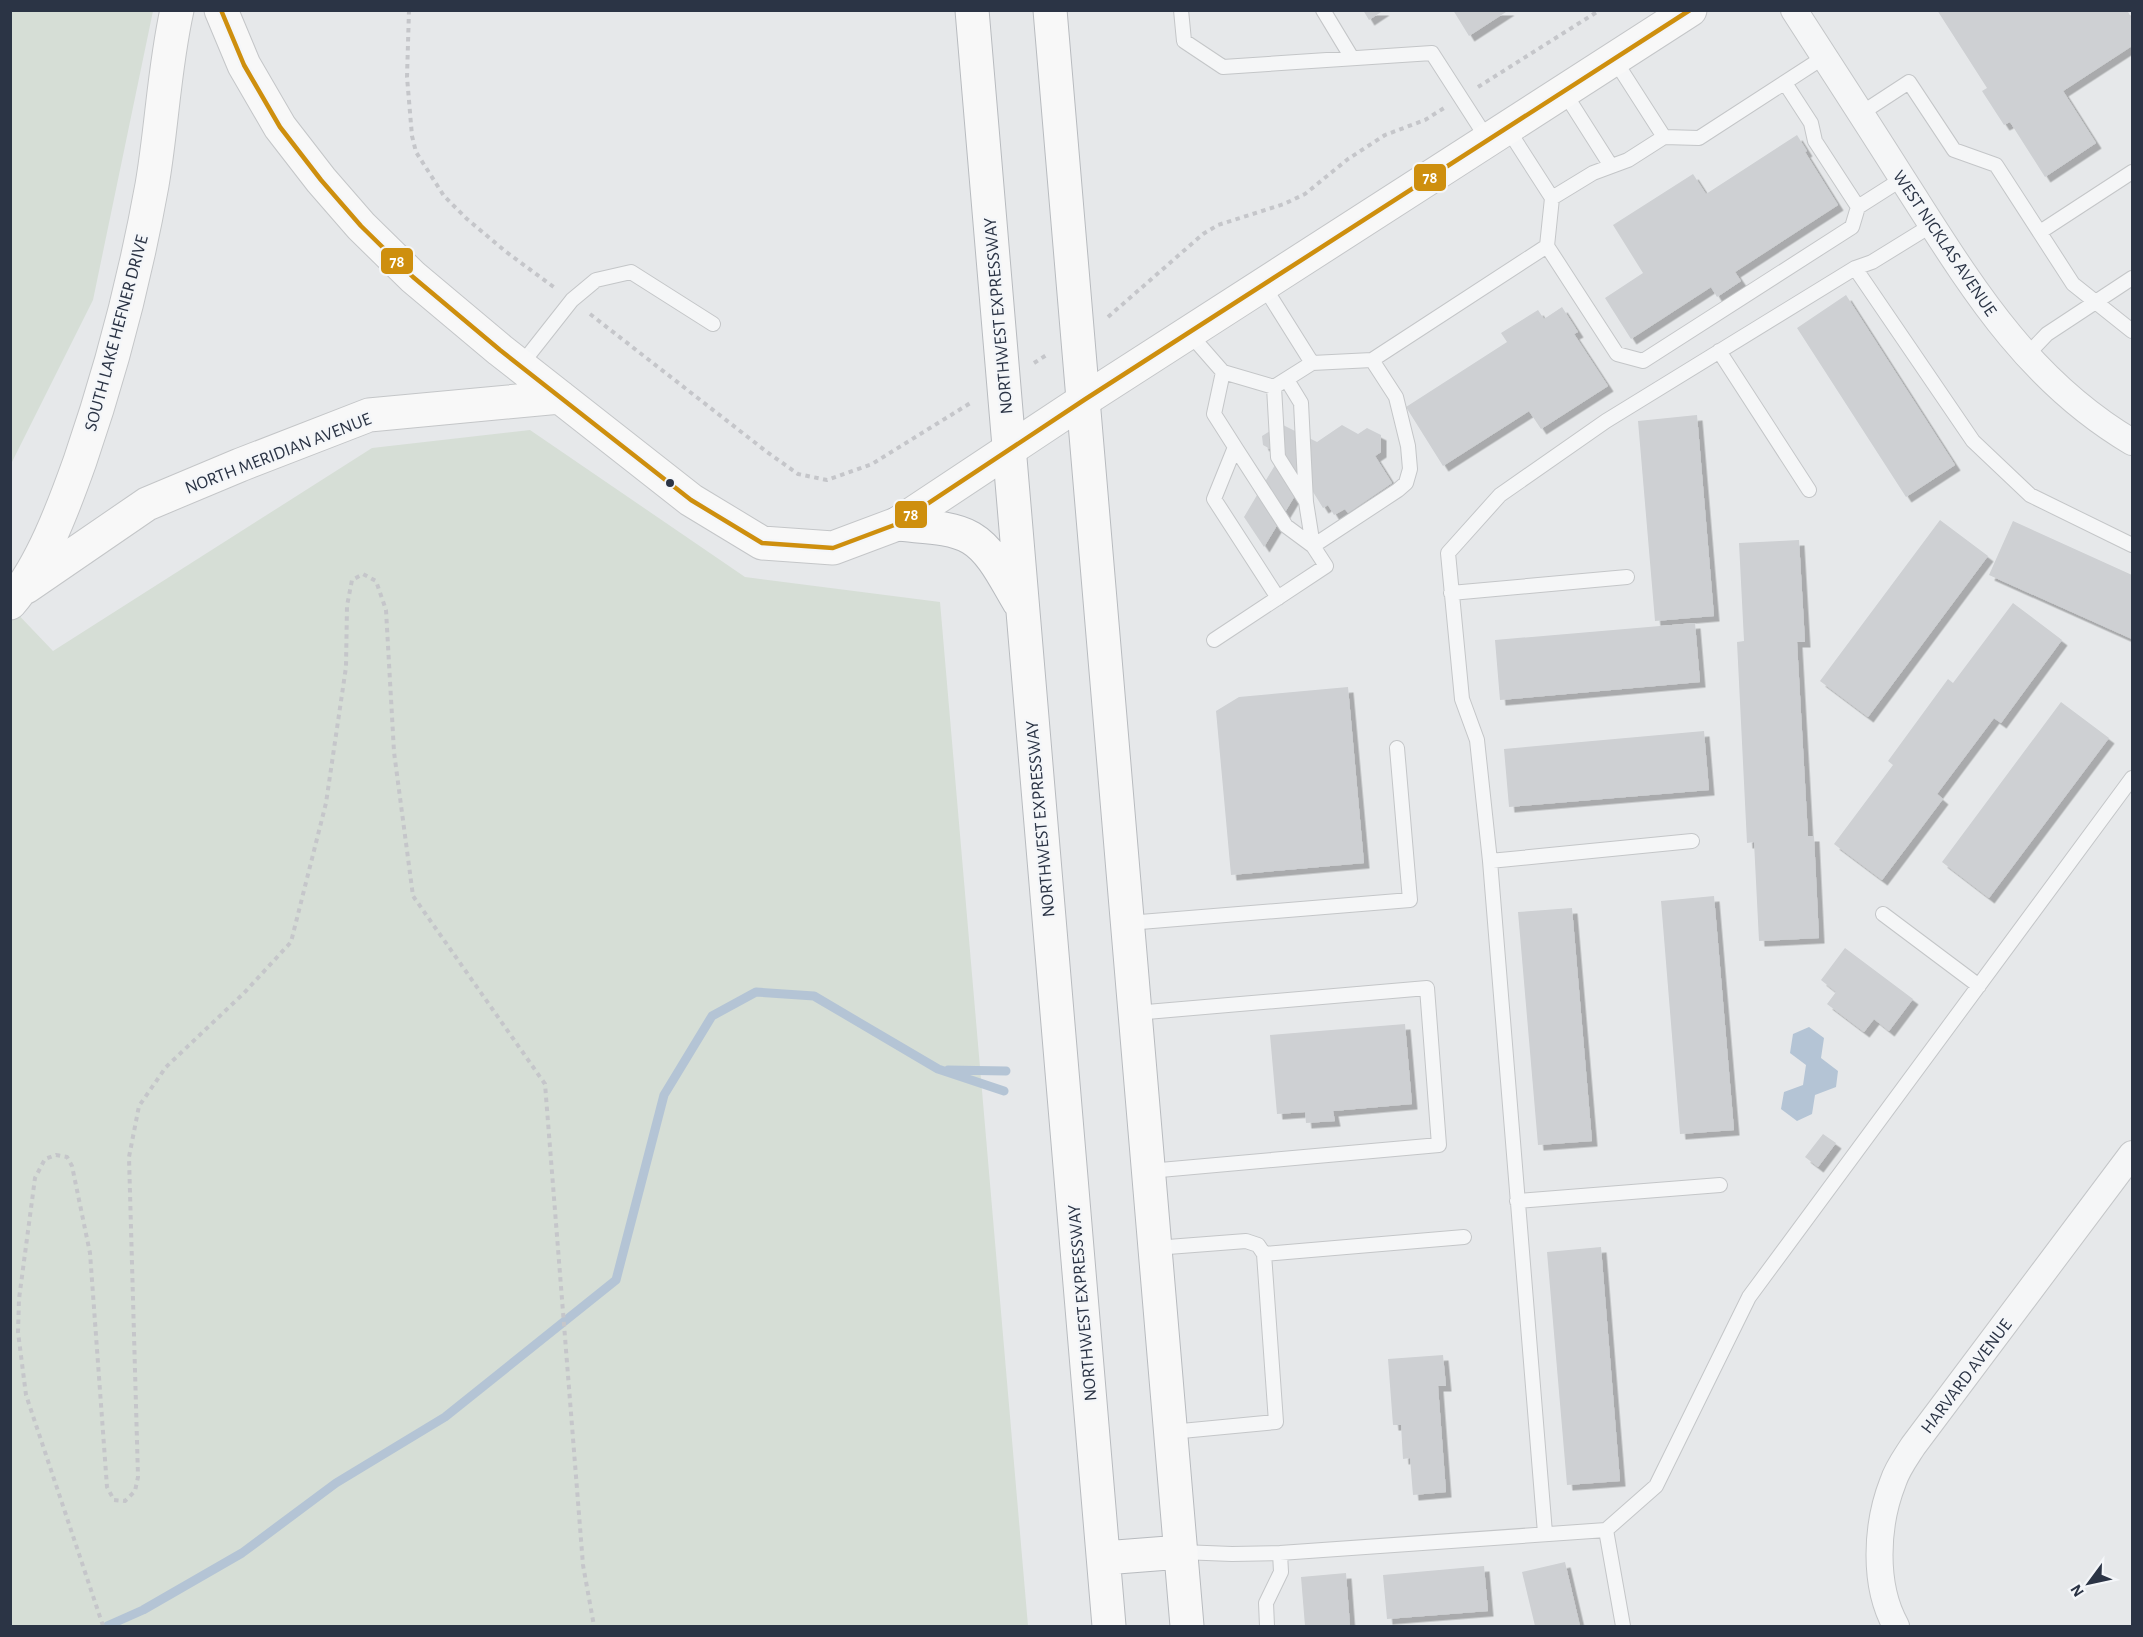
<svg xmlns="http://www.w3.org/2000/svg" width="2143" height="1637" font-family="'Alegreya Sans',sans-serif">
  <style>
    .green { fill: #d6ded6 }
    .water { fill: #b4c4d5 }
    .lines { fill: none; stroke-linecap: round; stroke-linejoin: round }
    .stream { stroke: #b4c4d5; stroke-width: 9 }
    .building { fill: #ced0d3; filter: url(#shadow) }
    .lane-casing { stroke: #c4c6c8; stroke-width: 16 }
    .street-casing { stroke: #c4c6c8; stroke-width: 28 }
    .secondary-casing { stroke: #c4c6c8; stroke-width: 35 }
    .highway-casing { stroke: #b8bbbf; stroke-width: 35 }
    .path { stroke: #c5c6ca; stroke-width: 4; stroke-dasharray: 4.5 4.5; stroke-linecap: butt }
    .lane { stroke: #f5f6f7; stroke-width: 14 }
    .street { stroke: #f5f6f7; stroke-width: 26 }
    .secondary { stroke: #f8f8f8; stroke-width: 33 }
    .highway { stroke: #f8f8f8; stroke-width: 33 }
    .bus-1-casing { stroke: #f4f6f9; stroke-width: 9 }
    .bus-1 { stroke: #ce8f0e; stroke-width: 4.5 }
    .bus-dot { fill: #2b3445; stroke: #f4f6f9; stroke-width: 2 }
    .labels { text-anchor: middle; stroke-width: 4.5; stroke-linejoin: round; paint-order: stroke }
    .street-label { font-size: 18px; fill: #2b3445; stroke: #f4f6f9 }
    .line-badge { stroke: #f4f6f9; stroke-width: 2 }
    .badge-label { font-size: 16px; text-anchor: middle; font-weight: bold; fill: #fff }
  </style>
  <defs>
    <filter id="shadow"><feDropShadow dx="5.5" dy="5.5" stdDeviation="0" flood-color="#0004"/></filter>
  </defs>
  <rect width="100%" height="100%" fill="#e6e8ea"/>
  <path class="green" d="M11 10 153 11 93 300 11 464Z
    M530 430 745 577 940 602 1028 1626H11L10 606 53 651 372 448Z"/>
  <path class="water" d="M1809 1027 1824 1038 1821 1058 1838 1071 1836 1087 1815 1095 1812 1114 1797 1121 1781 1109 1784 1092 1803 1085 1806 1065 1790 1053 1793 1034Z"/>
  <g class="lines">
    <path class="stream" d="M948 1070 1006 1071
      M107 1626 143 1610 242 1553 336 1483 445 1417 616 1280 664 1095 712 1016 756 992 814 996 938 1069 1004 1091"/>
  </g>
  <path class="building" d="M1363 10H1384L1369 20Z
    M1453 10H1509L1469 36Z
    M1937 10H2127L2132 19V46L2063 91 2096 143 2045 177 2010 122 2004 125 1982 91 1987 88Z
    M1797 135 1807 151 1805 152 1838 205 1735 272 1741 281 1717 297 1711 287 1631 339 1605 298 1643 273 1613 225 1693 174 1706 194Z
    M1846 295 1955 465 1906 497 1797 328Z
    M1562 307 1578 332 1574 334 1608 386 1541 429 1529 411 1443 466 1406 407 1507 342 1501 333 1538 310 1544 319Z
    M1697 415 1714 616 1655 621 1638 421Z
    M1281 424 1317 442 1342 425 1358 434 1367 428 1381 435V452L1375 456 1392 483 1348 513 1345 509 1334 515 1328 505 1323 508 1305 479 1264 547 1244 517 1281 455 1263 445 1262 436Z
    M1940 520 1988 556 1868 717 1820 681Z
    M2013 521 2132 575V639L1989 575Z
    M1799 540 1805 642H1797L1808 836H1814L1819 938 1759 941 1754 842 1747 843 1737 642 1744 641 1739 543Z
    M2013 603 2062 640 2001 723 1994 718 1937 794 1943 799 1882 880 1834 844 1893 765 1888 761 1948 679 1953 683Z
    M1695 623 1700 682 1500 700 1495 640Z
    M1348 687 1364 863 1231 875 1216 711 1239 697Z
    M2061 702 2109 738 1989 898 1942 862Z
    M1704 731 1709 790 1509 807 1504 749Z
    M1714 896 1734 1130 1680 1134 1661 901Z
    M1572 908 1592 1141 1538 1145 1518 912Z
    M1845 948 1913 999 1889 1031 1874 1019 1864 1032 1827 1004 1836 992 1821 980Z
    M1405 1024 1412 1104 1333 1111 1335 1121 1320 1122 1306 1123 1305 1112 1277 1114 1270 1035Z
    M1823 1134 1836 1143 1818 1167 1805 1157Z
    M1601 1247 1620 1481 1567 1485 1547 1252Z
    M1443 1355 1446 1386H1438L1446 1492 1413 1495 1410 1458 1403 1459 1401 1425H1393L1388 1359Z
    M1565 1562 1580 1626H1535L1522 1572Z
    M1484 1566 1488 1611 1387 1619 1383 1575Z
    M1346 1573 1350 1626H1305L1301 1577Z"/>
  <g class="lines">
    <defs>
      <path id="lane" d="M1181 10 1184 41 1223 67 1432 53 1488 140
        M1323 10 1352 58
        M1614 59 1664 137
        M1785 83 1811 123 1815 141 1858 207
        M1564 92 1611 166
        M1860 114 1909 82 1954 150 1996 165 2073 284 2132 331
        M1507 128 1552 198
        M2040 232 2132 172
        M1547 246 1617 354 1643 361 1852 227 1858 207 1902 179
        M1855 268 1973 441 2030 495 2132 545
        M1263 285 1312 363
        M1188 332 1223 372 1274 387 1312 363 1372 360 1547 246 1552 198 1593 173 1628 160 1664 137 1699 138 1824 57
        M1719 351 1809 490
        M2026 356 2047 334 2132 278
        M520 366 572 300 596 280 631 272 713 324
        M1223 372 1214 414 1235 447 1214 499 1278 598
        M1287 380 1301 403 1306 502 1313 546
        M1274 387 1278 457 1305 500
        M1313 546 1398 490 1406 483 1410 469 1408 446 1396 397 1372 360
        M1451 593 1627 577
        M1214 640 1326 566 1313 546 1286 526 1235 447
        M1490 861 1692 841
        M1883 914 1979 986
        M1128 923 1410 900 1397 748
        M1135 1013 1427 988 1439 1145 1149 1171
        M1517 1201 1720 1185
        M1155 1248 1246 1241 1258 1245 1264 1254 1276 1422 1171 1432
        M1264 1254 1464 1237
        M1606 1530 1623 1626
        M1545 1533 1490 861 1477 740 1462 699 1448 553 1500 495 1606 421 1855 268 1872 262 1932 225
        M1181 1552 1232 1554 1280 1553 1606 1530 1656 1486 1749 1297 2132 778
        M1267 1626 1266 1603 1281 1572 1280 1553"/>
      <path id="street" d="M1794 10C1832 69 1870 127 1907 186 1971 286 2027 380 2132 442
        M1896 1626C1873 1585 1876 1525 1893 1482 1897 1469 1906 1457 1913 1446L2132 1154"/>
      <path id="secondary" d="M221 10 244 65 280 127 321 180 361 226 413 277 500 350 691 500 762 543 833 548 897 524 1084 400 1690 10
        M26 587 147 504 240 465 369 415 560 397
        M10 603C41 568 64 506 80 461 111 371 135 279 152 185 162 127 164 68 177 10"/>
      <path id="highway" d="M972 10 1109 1626
        M1050 10 1187 1626
        M897 524C920 527 950 526 971 538 993 551 1006 581 1019 602
        M1104 1558 1181 1552"/>
    </defs>
    <use href="#lane" class="lane-casing"/>
    <use href="#street" class="street-casing"/>
    <use href="#secondary" class="secondary-casing"/>
    <use href="#highway" class="highway-casing"/>
    <path class="path" d="M409 10 407 77 412 136 416 152 444 196 467 219 505 251 555 288
      M1478 87 1600 10
      M590 314 767 452 798 474 827 480 872 464 972 402
      M1108 317 1203 234 1218 225 1284 204 1305 194 1348 159 1385 135 1425 120 1444 108
      M1034 363 1048 354
      M103 1626 26 1395 18 1332 19 1299 35 1178 45 1159 56 1155 67 1157 72 1166 90 1253 107 1487 114 1500 125 1501 135 1491 138 1477 129 1157 139 1106 166 1067 244 993 291 942 326 803 346 667 347 606 352 580 363 574 376 581 386 610 394 752 413 896 545 1084 583 1565 594 1626"/>
    <use href="#lane" class="lane"/>
    <use href="#street" class="street"/>
    <use href="#secondary" class="secondary"/>
    <use href="#highway" class="highway"/>
    <defs>
      <path id="bus-1" d="M221 10 244 65 280 127 321 180 361 226 413 277 500 350 691 500 762 543 833 548 897 524 1084 400 1690 10"/>
    </defs>
    <use href="#bus-1" class="bus-1-casing"/>
    <use href="#bus-1" class="bus-1"/>
  </g>
  <circle class="bus-dot" cx="670" cy="483" r="5"/>
  <g class="labels">
    <g class="street-label">
      <text transform="translate(1945 243) rotate(56)" y="6">WEST NICKLAS AVENUE</text>
      <text transform="translate(998 316) rotate(-95)" y="6">NORTHWEST EXPRESSWAY</text>
      <text transform="translate(116 333) rotate(-75)" y="6">SOUTH LAKE HEFNER DRIVE</text>
      <text transform="translate(278 453) rotate(-21)" y="6">NORTH MERIDIAN AVENUE</text>
      <text transform="translate(1040 819) rotate(-95)" y="6">NORTHWEST EXPRESSWAY</text>
      <text transform="translate(1082 1303) rotate(-95)" y="6">NORTHWEST EXPRESSWAY</text>
      <text transform="translate(1966 1376) rotate(-53)" y="6">HARVARD AVENUE</text>
    </g>
  </g>
  <g class="line-badge">
    <rect x="1413" y="163" width="34" height="29" rx="6" fill="#ce8f0e"/>
    <rect x="380" y="247" width="34" height="28" rx="6" fill="#ce8f0e"/>
    <rect x="894" y="500" width="34" height="29" rx="6" fill="#ce8f0e"/>
  </g>
  <g class="badge-label">
    <text x="1430" y="183">78</text>
    <text x="397" y="267">78</text>
    <text x="911" y="520">78</text>
  </g>
  <rect width="2143" height="1637" fill="none" stroke="#2b3445" stroke-width="24"/>
  <g transform="translate(2089 1583) rotate(237)" stroke="#f4f6f9" stroke-width="4.5" paint-order="stroke">
  <path d="M0-4.5L10 22L0 15L-10 22Z" fill="#2b3445"/>
  <text y="-9" font-size="16" font-weight="bold" text-anchor="middle" fill="#2b3445">N</text>
  </g>
</svg>
